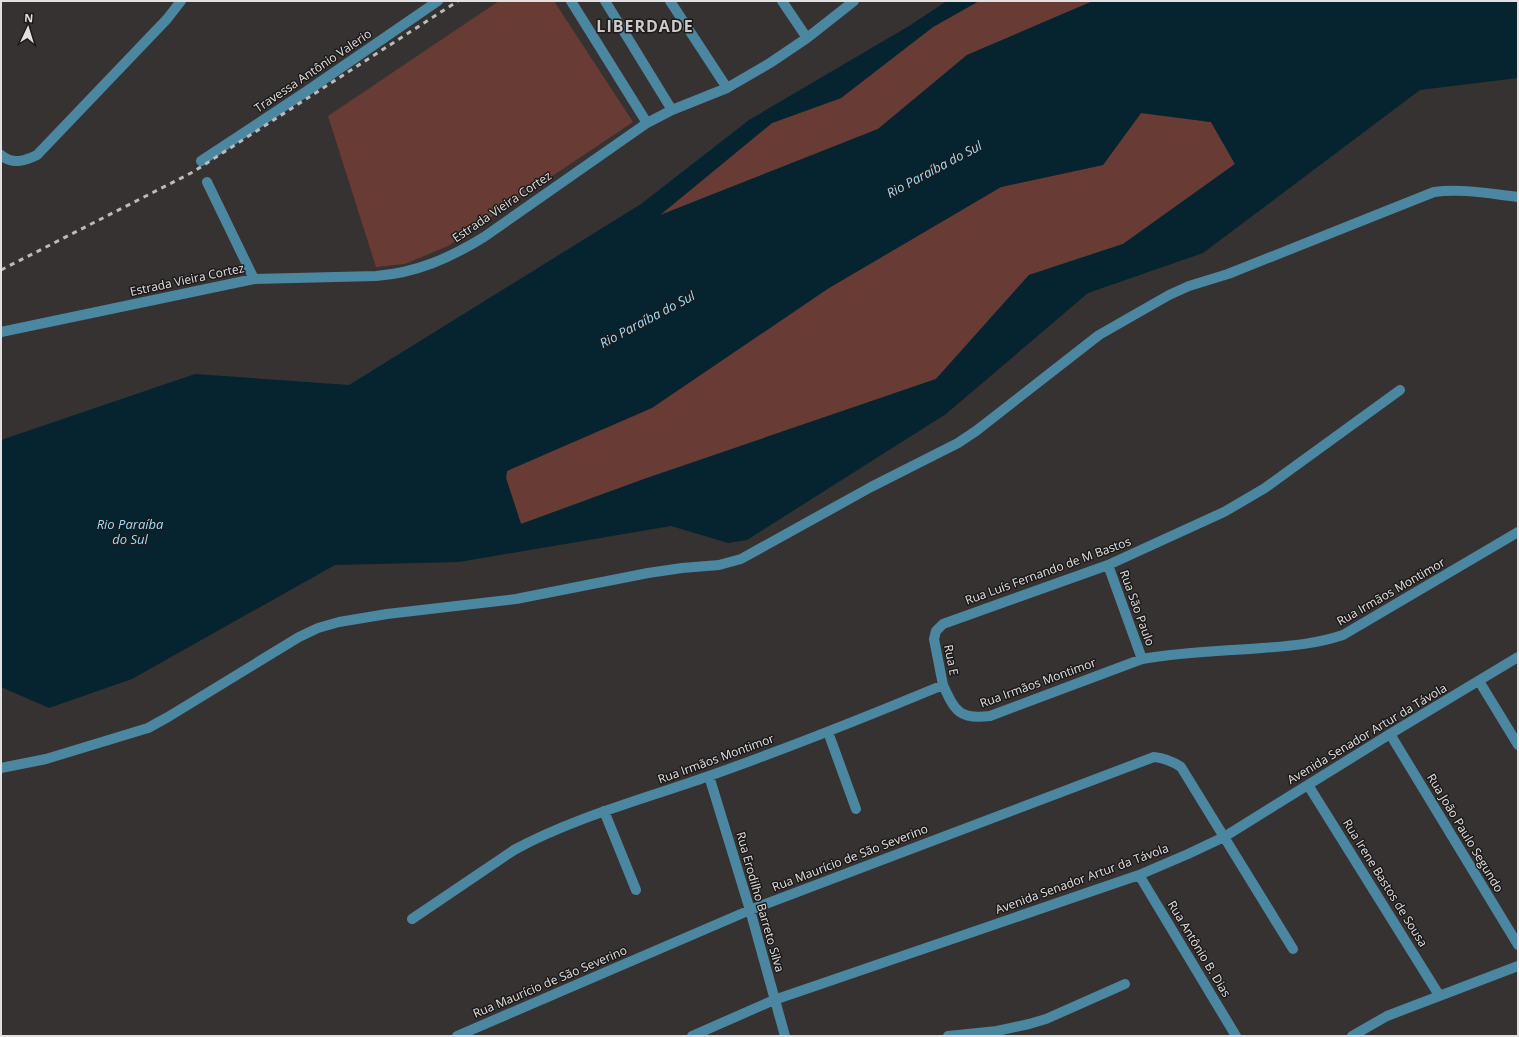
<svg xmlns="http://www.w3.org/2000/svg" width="1519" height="1037" font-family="'Open Sans',sans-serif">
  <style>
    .green { fill: #683b34 }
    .water { fill: #052430; fill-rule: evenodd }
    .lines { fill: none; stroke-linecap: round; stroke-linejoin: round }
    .minor { stroke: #4b87a1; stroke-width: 10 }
    .rail { stroke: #bdbaba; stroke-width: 3; stroke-dasharray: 5 5; stroke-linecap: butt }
    .labels { text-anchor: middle; stroke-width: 3; stroke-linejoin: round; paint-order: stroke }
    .street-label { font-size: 12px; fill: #e2e0e0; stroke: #1c1a1a }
    .water-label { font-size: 13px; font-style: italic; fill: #9adffd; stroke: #1c1a1a }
    .district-label { font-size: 16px; font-weight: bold; letter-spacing: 1px; fill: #cdc9c8; stroke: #1c1a1a }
  </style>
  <rect width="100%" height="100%" fill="#363232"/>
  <path class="green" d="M499 1H554L633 122 448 246 405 264 376 267 328 116Z
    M979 1H1093L967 55 878 129 659 216 772 123 841 98 933 27Z
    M1141 113 1211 122 1235 164 1123 244 1029 275 936 379 644 479 521 524 506 478 507 471 829 288 1001 187 1103 165Z"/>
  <path class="water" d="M947 1H979L933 27 841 98 772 123 660 215 878 129 967 55 1093 1H1518V78L1420 90 1203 253 1088 293 946 414 747 540 728 543 671 526 459 562 335 565 132 679 49 708 1 687V440L195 374 349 385 641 204 749 120 909 26ZM1141 113 1211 122 1235 164 1123 244 1029 275 936 379 644 479 521 524 506 478 507 471 652 408 829 288 1001 187 1103 165Z"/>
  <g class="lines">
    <path class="minor" d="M571 1 647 123
      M605 1 672 110
      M670 1 727 88
      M782 1 807 38
      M1 155C12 165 25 161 37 155L167 19 181 1
      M201 161 307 91 438 1
      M207 182 254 279
      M1 332 254 279 376 276C416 273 450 258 484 237L647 123 672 110 727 88 770 63 807 38 854 1
      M1108 565 1142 659
      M1479 681 1518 745
      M943 685 934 639 936 631 943 624 1108 565 1224 512 1265 488 1400 390
      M828 732 856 809
      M1390 734 1518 945
      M1 768 46 759 148 728 168 717 299 637 318 628 339 622 387 614 516 599 648 573 682 568 719 565 741 559 871 487 958 443 976 431 1099 335 1169 295 1189 286 1228 274 1434 192C1461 188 1491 194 1518 197
      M709 776 750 910 785 1036
      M1308 785 1439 995
      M604 811 636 890
      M1139 875 1236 1036
      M412 919 514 850C575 817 644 799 709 776 788 748 866 717 943 685 955 711 959 720 990 716L1142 659C1181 652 1222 651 1262 648 1290 646 1316 644 1343 635L1518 532
      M457 1036 750 910 1154 757C1165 758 1172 761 1181 767L1293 949
      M692 1036 774 1000 1139 875 1188 854 1224 837 1390 734 1518 657
      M948 1036 997 1031 1029 1024 1046 1019 1125 984
      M1352 1036 1387 1016 1518 966"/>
    <path class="rail" d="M1 270 193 172 458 1"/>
  </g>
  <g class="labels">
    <g class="street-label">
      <text transform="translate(313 71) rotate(-34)" y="4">Travessa Antônio Valerio</text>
      <text transform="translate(502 207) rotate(-34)" y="4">Estrada Vieira Cortez</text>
      <text transform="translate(187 280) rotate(-12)" y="4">Estrada Vieira Cortez</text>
      <text transform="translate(1048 571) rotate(-20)" y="4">Rua Luís Fernando de M Bastos</text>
      <text transform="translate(1391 592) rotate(-30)" y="4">Rua Irmãos Montimor</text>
      <text transform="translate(1137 608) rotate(70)" y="4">Rua São Paulo</text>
      <text transform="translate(951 660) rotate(79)" y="4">Rua E</text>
      <text transform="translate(1038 683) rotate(-20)" y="4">Rua Irmãos Montimor</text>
      <text transform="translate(1367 734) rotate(-31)" y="4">Avenida Senador Artur da Távola</text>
      <text transform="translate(716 759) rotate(-20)" y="4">Rua Irmãos Montimor</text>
      <text transform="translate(1465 833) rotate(59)" y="4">Rua João Paulo Segundo</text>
      <text transform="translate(850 858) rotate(-21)" y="4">Rua Maurício de São Severino</text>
      <text transform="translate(1082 879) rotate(-20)" y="4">Avenida Senador Artur da Távola</text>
      <text transform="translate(1385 883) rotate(58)" y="4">Rua Irene Bastos de Sousa</text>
      <text transform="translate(760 902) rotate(74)" y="4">Rua Erodilho Barreto Silva</text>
      <text transform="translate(1199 949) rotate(59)" y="4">Rua Antônio B. Dias</text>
      <text transform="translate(550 982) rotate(-23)" y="4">Rua Maurício de São Severino</text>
    </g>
    <g class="water-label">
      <text transform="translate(934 169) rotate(-28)" y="5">Rio Paraíba do Sul</text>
      <text transform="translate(647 319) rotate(-28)" y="5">Rio Paraíba do Sul</text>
      <text x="130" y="529">Rio Paraíba<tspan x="130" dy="15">do Sul</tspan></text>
    </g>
    <g class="district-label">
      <text x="645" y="32">LIBERDADE</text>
    </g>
  </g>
  <rect width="1519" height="1037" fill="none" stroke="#e2e0e0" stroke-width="4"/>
  <g transform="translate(28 28) rotate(4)" stroke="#1c1a1a" stroke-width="3" paint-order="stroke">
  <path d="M0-3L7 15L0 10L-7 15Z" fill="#e2e0e0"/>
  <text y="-6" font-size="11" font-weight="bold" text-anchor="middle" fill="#e2e0e0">N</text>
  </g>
</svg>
